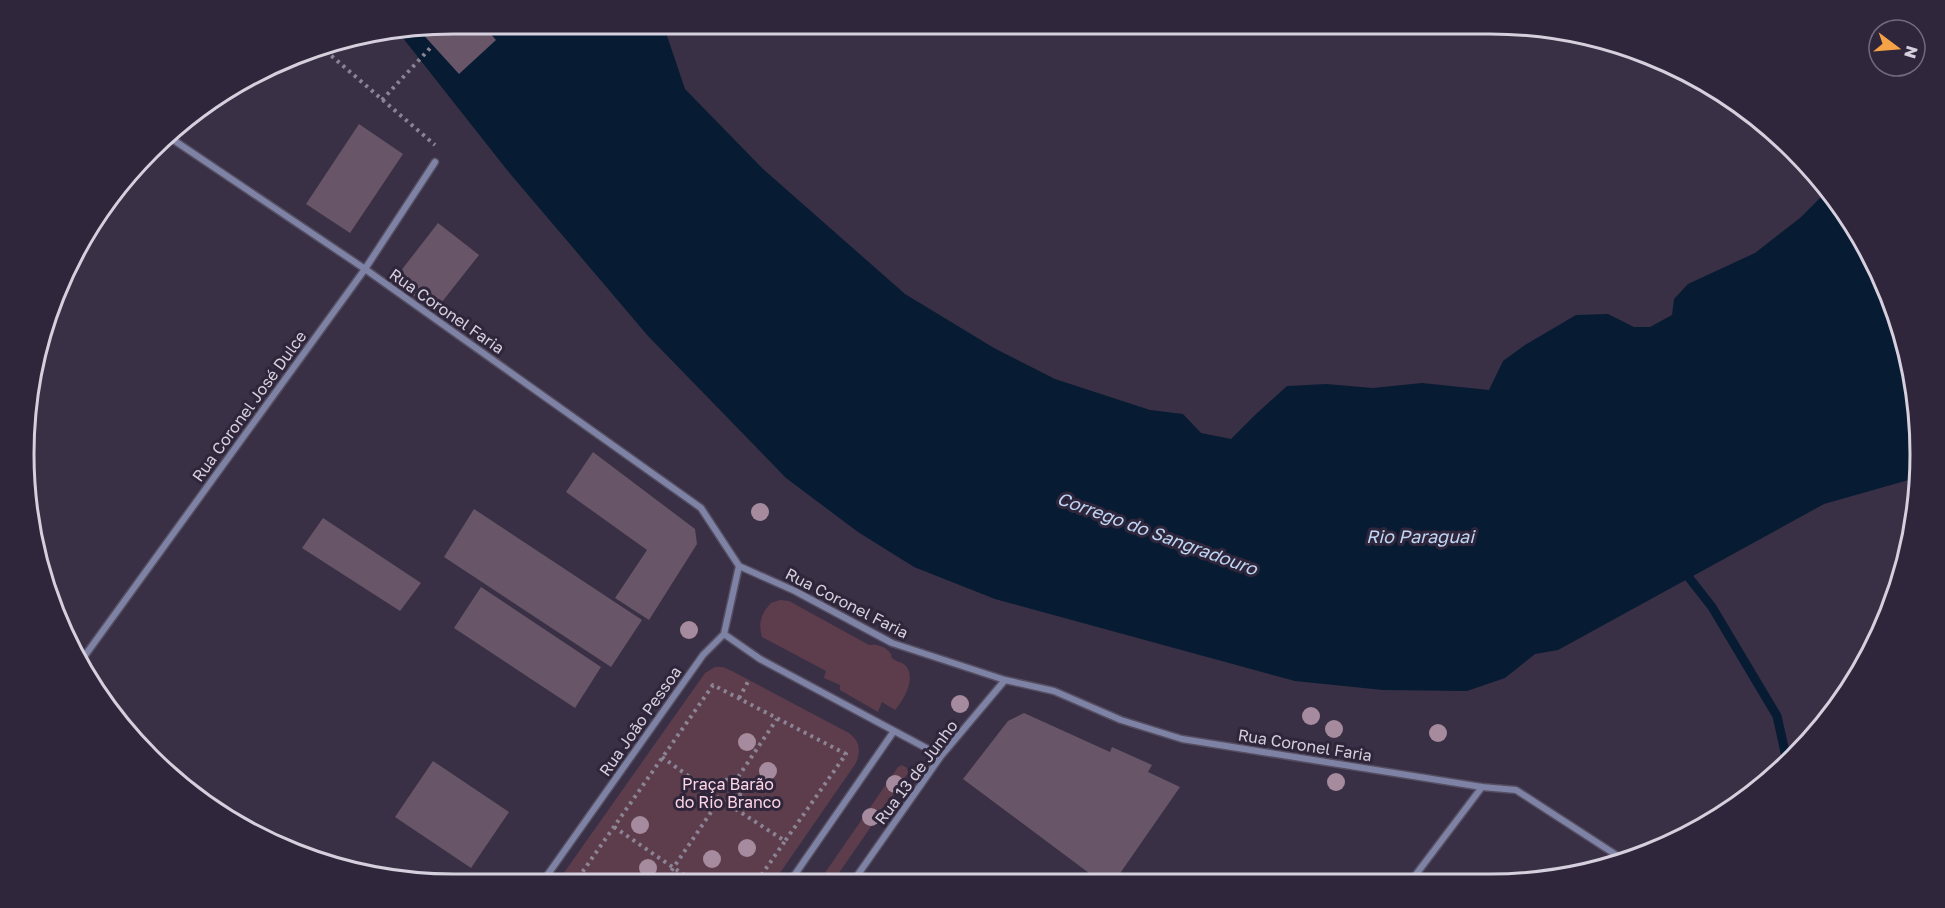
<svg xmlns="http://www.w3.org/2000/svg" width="1945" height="908" font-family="'Golos Text',sans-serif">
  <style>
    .green { fill: #5d3d4b }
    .water { fill: #071b33 }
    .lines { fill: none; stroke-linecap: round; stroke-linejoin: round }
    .stream { stroke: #071b33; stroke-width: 9 }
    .building { fill: #695568 }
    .street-casing { stroke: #554d61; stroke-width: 9 }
    .path { stroke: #8b8495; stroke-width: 4; stroke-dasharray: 3 4.5; stroke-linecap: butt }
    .street { stroke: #7e83a5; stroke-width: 6 }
    .tree { fill: #a58b9d }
    .labels { text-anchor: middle; stroke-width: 6; stroke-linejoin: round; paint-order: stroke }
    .street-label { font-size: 16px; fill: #d6d0de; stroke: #2f263b }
    .park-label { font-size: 16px; fill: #fed5e5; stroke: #2f263b }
    .water-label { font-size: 18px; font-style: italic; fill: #bed6f5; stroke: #2f263b }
    .rim { fill: none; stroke: #d6d0de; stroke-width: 3 }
  </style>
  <rect width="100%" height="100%" fill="#393045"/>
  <path class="green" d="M780 600 789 601 869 645C876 644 886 646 891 654 892 655 891 657 892 658 896 662 902 662 905 665 917 677 904 700 895 710L882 702 878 712 840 690V685L824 678 826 671 762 637C758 622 761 614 771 603Z
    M715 667H723L732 671 849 733C860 741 861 751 856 763L773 883 556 884 705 673Z
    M902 765 907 768 908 773 832 883H818L898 767Z"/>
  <path class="water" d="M454 24H663L685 89 763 169 905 294 994 348 1055 379 1150 410 1183 414 1201 433 1231 439 1255 415 1287 386 1326 384 1373 388 1422 383 1489 390 1503 361 1525 345 1576 315 1608 314 1634 327H1650L1672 315 1674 299 1688 284 1755 253 1800 218 1828 190 1849 215 1888 290 1913 370 1921 454 1919 477 1824 504 1558 650 1535 654 1505 678 1467 691 1383 690 1295 681 995 599 914 567 858 532 786 478 648 336 507 170 399 33Z"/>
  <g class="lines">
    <path class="stream" d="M1683 570 1712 607 1777 716 1787 761"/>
  </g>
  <path class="building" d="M454 24H482L496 40 459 74 419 30Z
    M359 124 403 154 350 233 306 204Z
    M438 223 479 255 434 312 404 288 400 272Z
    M593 452 695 529 697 544 649 620 615 598 647 550 566 492Z
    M474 509 642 620 611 667 444 557Z
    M323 518 421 583 400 611 302 548Z
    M481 587 601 667 575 708 454 628Z
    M1024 713 1110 752 1112 747 1152 765 1148 772 1180 787 1114 882H1101L963 779 1008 721Z
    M433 761 509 812 471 868 395 817Z"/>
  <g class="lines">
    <defs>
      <path id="street" d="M169 137 365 269 701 508 739 566 795 591 892 643 1005 680 1054 691 1121 720 1182 739 1482 787 1516 790 1624 860
        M724 634 760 659 941 756
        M81 661 365 269 435 162
        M1411 881 1482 787
        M789 883 894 731
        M852 883 941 756 1005 680
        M541 884 703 655 724 634 739 566"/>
    </defs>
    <use href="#street" class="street-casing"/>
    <path class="path" d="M320 46 435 145
      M382 100 433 45
      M739 698 749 680
      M662 757 720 799 785 841 756 883
      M734 783 777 719
      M704 787 724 779 734 783 741 791 736 810
      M614 827 696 883
      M663 883 720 799
      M574 884 713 685 846 754 785 841"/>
    <use href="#street" class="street"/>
  </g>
  <g class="tree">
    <circle cx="760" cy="512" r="9"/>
    <circle cx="689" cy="630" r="9"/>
    <circle cx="960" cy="704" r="9"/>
    <circle cx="1311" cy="716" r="9"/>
    <circle cx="1334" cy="729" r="9"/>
    <circle cx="1438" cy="733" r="9"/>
    <circle cx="747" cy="742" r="9"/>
    <circle cx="768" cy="771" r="9"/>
    <circle cx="1336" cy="782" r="9"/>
    <circle cx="895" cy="784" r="9"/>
    <circle cx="871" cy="817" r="9"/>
    <circle cx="640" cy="825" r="9"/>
    <circle cx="747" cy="848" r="9"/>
    <circle cx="712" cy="859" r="9"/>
    <circle cx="648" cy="868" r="9"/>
  </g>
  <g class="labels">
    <g class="street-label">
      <text transform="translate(447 311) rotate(35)" y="6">Rua Coronel Faria</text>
      <text transform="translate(249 406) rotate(-54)" y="6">Rua Coronel José Dulce</text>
      <text transform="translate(847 603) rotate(27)" y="6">Rua Coronel Faria</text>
      <text transform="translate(640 721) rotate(-55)" y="6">Rua João Pessoa</text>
      <text transform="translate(1305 745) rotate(9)" y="6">Rua Coronel Faria</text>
      <text transform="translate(916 772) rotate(-53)" y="6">Rua 13 de Junho</text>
    </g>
    <g class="park-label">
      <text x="728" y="790">Praça Barão<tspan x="728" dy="18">do Rio Branco</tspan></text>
    </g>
    <g class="water-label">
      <text transform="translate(1157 534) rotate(20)" y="6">Corrego do Sangradouro</text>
      <text x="1420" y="543">Rio Paraguai</text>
    </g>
  </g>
  <path d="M0 0H1945V908H0ZM454 34H1490A420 420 0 0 1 1910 454V454A420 420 0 0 1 1490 874H454A420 420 0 0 1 34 454V454A420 420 0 0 1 454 34Z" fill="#2f263b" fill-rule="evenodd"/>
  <path class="rim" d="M454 34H1490A420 420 0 0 1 1910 454V454A420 420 0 0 1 1490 874H454A420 420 0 0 1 34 454V454A420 420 0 0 1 454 34Z"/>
  <g transform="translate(1897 48) rotate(106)"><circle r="28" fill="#2f263b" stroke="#726a7c" stroke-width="1.5"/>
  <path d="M0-4.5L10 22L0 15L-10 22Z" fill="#f5a346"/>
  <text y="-9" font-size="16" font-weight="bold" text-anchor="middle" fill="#d6d0de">N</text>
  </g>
</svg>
